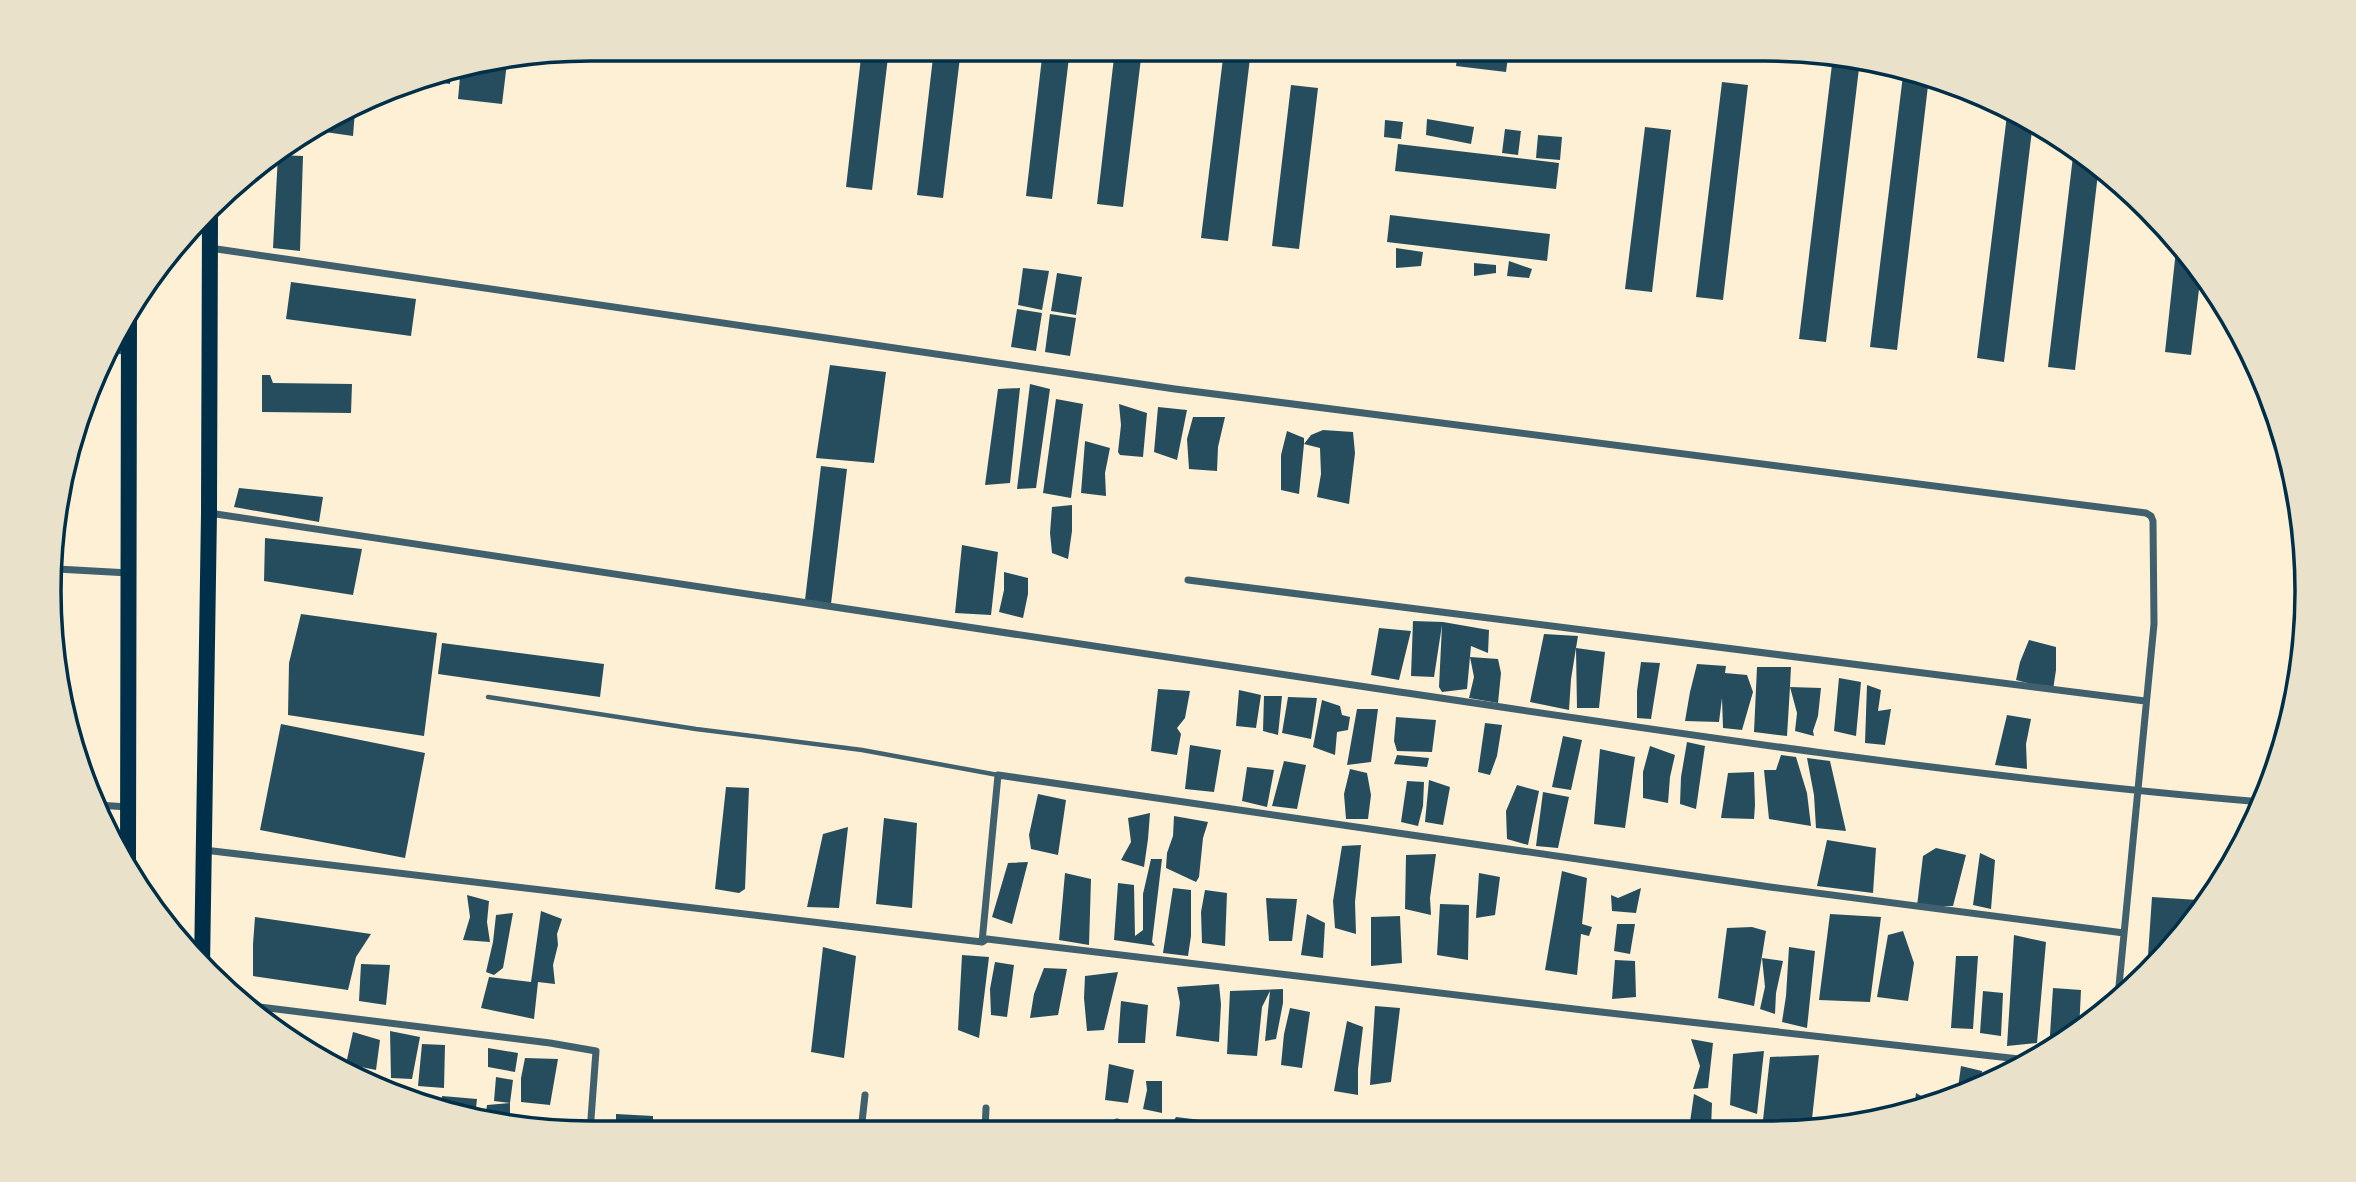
<svg xmlns="http://www.w3.org/2000/svg" width="2356" height="1182" font-family="Poppins,sans-serif">
  <style>
    .building { fill: #264d5e }
    .lines { fill: none; stroke-linecap: round; stroke-linejoin: round }
    .service { stroke: #3f606c; stroke-width: 4.5 }
    .minor { stroke: #3f606c; stroke-width: 7 }
    .trunk { stroke: #003049; stroke-width: 16 }
    .rim { fill: none; stroke: #003049; stroke-width: 3.5 }
  </style>
  <rect width="100%" height="100%" fill="#fdf0d5"/>
  <path class="building" d="M862 49H889L872 190 846 187Z
    M934 49H961L943 198 917 195Z
    M1043 49H1070L1052 199 1026 196Z
    M1115 49 1142 50 1123 207 1097 204Z
    M1224 50H1251L1228 241 1201 238Z
    M1458 50H1509L1506 72 1456 66Z
    M1833 56 1860 60 1826 342 1799 339Z
    M507 63 502 104 458 99 460 77 451 75 450 84 415 79Z
    M1904 67 1929 77 1897 350 1870 347Z
    M1722 82 1748 85 1723 300 1696 297Z
    M1291 85 1318 88 1299 249 1272 246Z
    M2008 107 2033 122 2004 362 1977 358Z
    M355 111 353 136 318 131 338 120Z
    M1427 119 1474 127 1471 144 1426 135Z
    M1385 120 1403 122 1401 139 1384 137Z
    M1645 127 1671 130 1652 292 1625 289Z
    M1505 129 1521 131 1518 155 1502 153Z
    M1538 135 1562 137 1560 160 1536 158Z
    M1398 144 1559 163 1556 189 1395 171Z
    M2074 148 2099 165 2075 370 2048 367Z
    M278 155 303 156 300 251 273 248Z
    M1390 215 1550 234 1547 261 1387 242Z
    M2177 241 2201 273 2191 355 2165 352Z
    M1396 248 1423 252 1421 266 1396 268Z
    M1509 261 1532 269 1529 278 1507 276Z
    M1474 263 1496 265V273L1474 276Z
    M1023 268 1049 271 1042 310 1018 305Z
    M1057 273 1082 277 1076 315 1051 311Z
    M291 282 416 299 411 336 286 319Z
    M1017 309 1042 313 1036 351 1011 347Z
    M1050 314 1076 318 1070 356 1045 352Z
    M830 365 886 372 874 463 816 458Z
    M262 375H270L273 383 352 384 351 413 262 412Z
    M1030 384 1050 389 1036 488 1017 489Z
    M1020 388 1010 483 985 485 998 389Z
    M1056 399 1083 404 1071 498 1043 493Z
    M1119 404 1147 413 1143 457 1120 455 1118 452 1121 425Z
    M1158 407 1187 410 1177 460 1154 452Z
    M1193 417H1225L1218 447 1217 471 1189 469 1187 439Z
    M1323 430 1353 432 1355 453 1349 504 1317 497 1321 474 1320 448 1304 444 1299 494 1281 490V455L1287 431 1304 438V444L1311 435Z
    M1085 441 1110 448 1105 473 1106 496 1081 493Z
    M821 466 847 469 831 604 805 600Z
    M239 488 323 497 319 522 234 507Z
    M1072 505V531L1068 559 1052 553 1050 533 1052 507Z
    M265 538 362 549 353 595 264 581Z
    M962 545 998 552 991 615 955 613Z
    M1004 572 1028 578V594L1023 618 999 612 1004 590Z
    M301 614 437 633 424 736 288 715 289 663Z
    M1413 621 1443 622 1489 630 1488 653 1471 646 1467 689 1442 692 1439 687 1442 625 1434 677 1411 676Z
    M1379 628 1411 631 1399 680 1371 675Z
    M1544 634 1578 636 1576 648 1605 652 1599 708H1577L1576 648 1571 679 1569 710 1530 702Z
    M2029 640 2056 647V670L2053 690 2016 680 2020 662Z
    M442 643 604 664 600 697 438 674Z
    M1470 657 1498 659 1501 673 1498 703 1469 698 1474 677Z
    M1641 662 1660 663 1651 719 1637 718V691Z
    M1697 664 1726 666 1725 673 1747 675 1753 692 1742 730 1723 728 1722 698 1719 722 1685 721 1690 692Z
    M1757 667H1791L1790 687 1821 688 1818 716 1813 731 1814 736 1795 731 1797 713 1790 687 1787 736 1754 732Z
    M2289 675H2298L2289 730 2282 729Z
    M1839 678 1861 682 1856 736 1834 731Z
    M1867 685 1881 690 1878 711 1891 709 1885 745 1865 743Z
    M1158 689 1190 691 1185 718 1177 728 1181 734 1177 755 1151 751Z
    M1239 690 1261 695 1256 728 1236 726Z
    M1264 696H1282L1278 735 1263 731Z
    M1288 697 1317 698 1311 739 1282 733Z
    M1322 700 1340 706 1342 715 1350 717 1348 730 1337 732 1335 755 1313 747Z
    M1357 709H1378L1371 762 1347 765Z
    M2007 715 2031 719 2026 744 2027 769 1995 765Z
    M1396 717 1436 720 1432 752 1397 751 1394 741Z
    M1485 723 1502 725 1497 756 1490 775 1478 772Z
    M281 724 425 753 405 858 260 830Z
    M1563 736 1582 740 1571 790 1552 787Z
    M1687 742 1705 746 1696 809 1680 804 1681 777Z
    M1190 745 1221 750 1214 792 1185 789Z
    M1650 746 1675 755 1670 777 1668 803 1643 798V772Z
    M1600 749 1635 757 1625 828 1594 824Z
    M1397 755 1429 758 1427 767 1394 764Z
    M1781 755 1796 757 1807 793 1811 826 1769 819 1764 770H1776Z
    M1807 758 1830 761 1846 831 1816 828 1814 795Z
    M1284 761 1306 765 1297 809 1272 806Z
    M1247 767 1274 770 1267 807 1242 801Z
    M1350 769 1367 773 1371 795 1368 819H1346L1344 794Z
    M1754 772 1755 805 1754 819 1721 818 1728 773Z
    M1429 780 1450 787 1443 825 1425 822Z
    M1407 781 1424 782 1423 806 1418 826 1401 822Z
    M1517 785 1539 791 1528 845 1507 839 1506 811Z
    M726 787 749 788 745 889 739 893 715 889Z
    M1543 792 1569 797 1558 848 1536 846Z
    M1038 794 1066 800 1058 855 1031 849 1029 835Z
    M1150 813 1148 839 1144 867 1121 860 1131 842 1128 818Z
    M1174 816 1208 822 1203 838 1199 877 1196 882 1166 868 1167 853 1173 836Z
    M884 818 917 823 912 908 876 904Z
    M848 827 839 908 807 907 823 834Z
    M1827 840 1876 848 1873 893 1817 886Z
    M1361 845 1355 902 1356 934 1335 928 1333 901 1342 846Z
    M1936 848 1966 855 1953 906H1917L1923 856Z
    M1980 853 1995 860 1991 909 1973 905Z
    M1436 854 1430 898 1431 915 1405 909 1406 855Z
    M1151 859H1162L1152 942 1155 946 1114 940 1118 883 1134 885 1135 936 1143 930V894Z
    M1028 862 1012 924 992 917 1008 863Z
    M1562 871 1587 878 1582 924 1592 927 1589 936 1581 934 1577 975 1545 970Z
    M1065 873 1091 879 1089 945 1059 940Z
    M1479 873 1500 877 1495 915 1476 918Z
    M1173 888 1191 890V936L1188 956 1163 953Z
    M1641 888 1636 913 1612 911 1611 895 1618 898Z
    M1205 890 1227 893 1225 946 1202 943 1201 912Z
    M467 895 489 901 487 922 490 942 463 940 470 917Z
    M2152 897 2198 900 2196 912 2173 948 2147 970Z
    M1266 898 1297 899 1292 941H1269Z
    M1440 904 1469 905 1468 960 1437 955Z
    M541 911 562 919 557 934 558 945 553 965 555 984 538 982 534 1019 481 1008 489 977 531 982Z
    M513 913 503 968 494 975 486 972 493 942 496 915Z
    M1307 914 1325 923 1323 958 1301 955Z
    M1830 914 1881 917 1870 1002 1819 1000Z
    M1400 916 1402 963 1371 966V917Z
    M255 917 371 934 356 957 348 990 253 976V944Z
    M1617 924H1635L1630 954 1614 951Z
    M1752 927 1766 931 1754 1006 1718 998 1727 928Z
    M1903 931 1914 963 1908 1001 1877 997 1888 935Z
    M2014 935 2046 942 2037 1043 2007 1046Z
    M823 947 856 956 844 1058 811 1052Z
    M1789 947 1815 951 1807 1028 1782 1022 1786 996Z
    M962 955 989 957 979 1038 958 1030Z
    M1956 956H1978L1973 1029 1951 1028Z
    M1762 958 1783 961 1776 993 1775 1014 1760 1009 1765 987Z
    M1615 960 1635 961 1636 997 1612 999Z
    M995 962 1014 965 1007 1017 991 1015 990 989Z
    M361 964 390 965 386 1005 359 1001Z
    M1044 968 1067 969 1058 1015 1030 1018 1034 994Z
    M1118 972 1104 1030 1087 1031 1084 998 1085 976Z
    M1219 984 1221 1004 1219 1042 1176 1036 1180 1003 1177 987Z
    M2053 988 2081 990 2079 1031 2066 1041 2049 1050Z
    M1283 989V1003L1276 1039 1265 1041 1270 991 1262 1007 1257 1056 1227 1054 1230 991Z
    M1983 991 2003 993 2001 1036 1980 1033Z
    M1121 1001 1148 1005 1145 1043H1118Z
    M1375 1006 1400 1008 1391 1082 1370 1085Z
    M1290 1008 1310 1012 1302 1068 1281 1065 1284 1034Z
    M1347 1021 1363 1027 1358 1069V1095L1334 1091Z
    M390 1031 420 1037 412 1079 391 1078Z
    M353 1032 380 1040 376 1070 346 1064Z
    M1691 1039 1713 1043 1708 1088 1693 1089 1700 1066Z
    M422 1044 445 1045 444 1088 418 1086Z
    M488 1048 518 1053 515 1072 488 1067Z
    M1764 1051 1757 1114 1730 1105 1733 1054Z
    M1819 1055 1811 1128 1762 1129 1770 1057Z
    M525 1058 558 1059 550 1105 521 1102V1078Z
    M1109 1064 1134 1070 1128 1103 1105 1100Z
    M1961 1066 1982 1071 1980 1084 1957 1095Z
    M496 1077 513 1080 510 1103 494 1101Z
    M1146 1081H1162V1113L1143 1109 1147 1090Z
    M1916 1093 1932 1102 1931 1106 1914 1110Z
    M1694 1094 1712 1103 1711 1129H1689Z
    M442 1096 477 1099 475 1117 451 1115 442 1111Z
    M421 1097 434 1099 433 1108 418 1102Z
    M510 1103V1124L485 1120 487 1105Z
    M616 1114 653 1116V1132H616Z
    M518 1116 550 1120 549 1131 517 1125Z
    M1176 1117 1217 1122V1130H1168Z
    M664 1121 684 1132H662Z"/>
  <g class="lines">
    <path class="service" d="M488 697 696 729 862 750 998 775"/>
    <path class="minor" d="M210 248 1175 389 2146 513 2151 516 2153 521 2154 624 2118 996
      M108 350 128 351
      M209 513C597 572 985 631 1373 688 1668 732 1964 777 2262 802
      M57 569 129 573
      M1188 580 2145 701
      M97 805 128 807
      M204 850 982 942 987 939 1583 1010 2028 1060
      M982 942 998 775 1770 887 2124 933
      M252 1006 550 1043 596 1051 590 1132
      M1116 1130 1117 1122
      M861 1131 865 1095
      M985 1131 986 1108"/>
    <path class="trunk" d="M128 863 129 310
      M202 966 209 513 210 216"/>
  </g>
  <path d="M0 0H2356V1182H0ZM591 61H1765A530 530 0 0 1 2295 591V591A530 530 0 0 1 1765 1121H591A530 530 0 0 1 61 591V591A530 530 0 0 1 591 61Z" fill="#e9e1ca" fill-rule="evenodd"/>
  <path class="rim" d="M591 61H1765A530 530 0 0 1 2295 591V591A530 530 0 0 1 1765 1121H591A530 530 0 0 1 61 591V591A530 530 0 0 1 591 61Z"/>
</svg>
